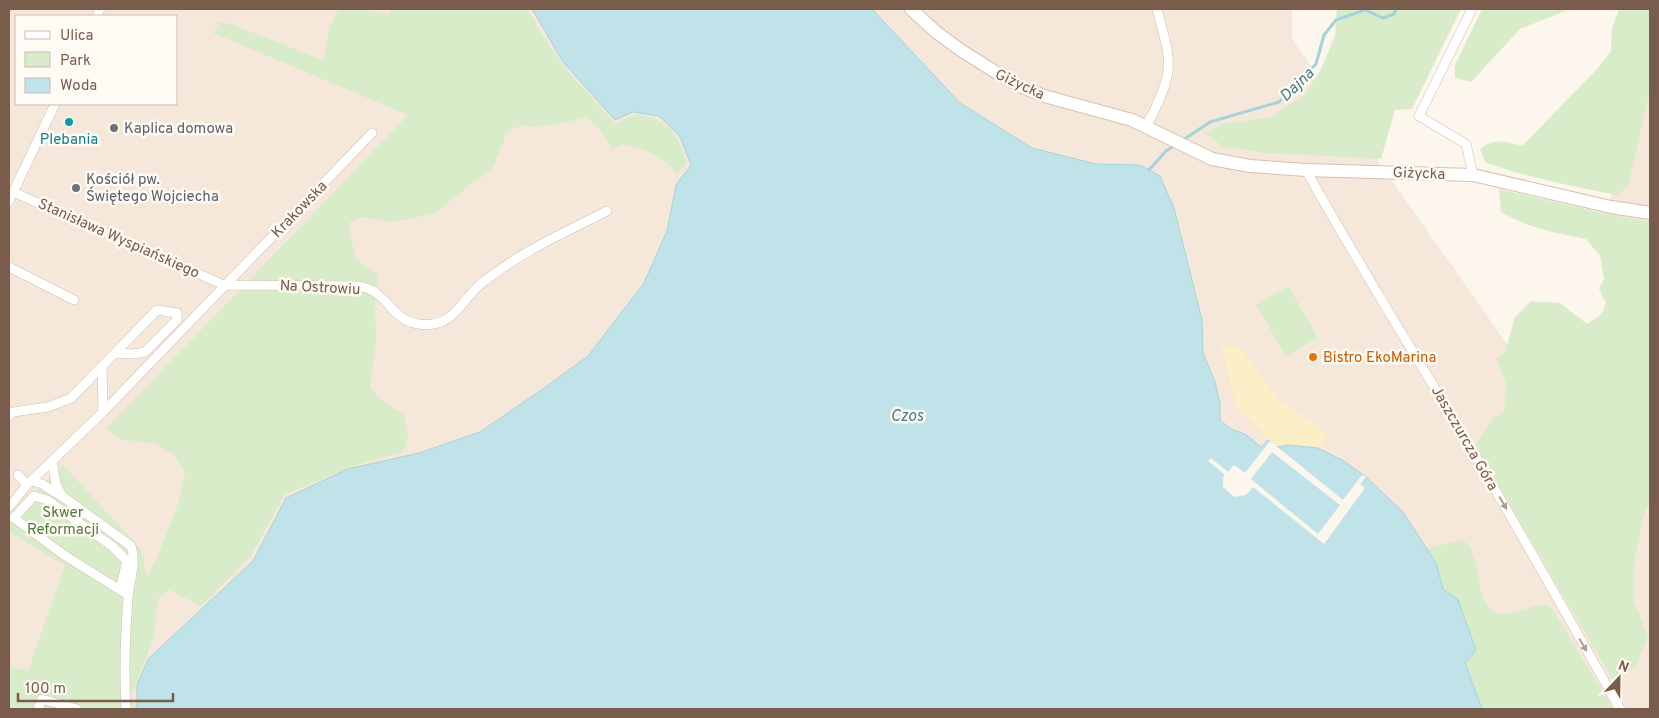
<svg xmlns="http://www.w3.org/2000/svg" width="1659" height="718" font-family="Overpass,sans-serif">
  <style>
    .residential { fill: #f5e8da; fill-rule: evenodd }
    .green { fill: #d8ecc9 }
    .sand { fill: #fcefc7 }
    .water { fill: #bfe3e8; stroke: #a5d3da }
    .pier { fill: #fdf6ec; fill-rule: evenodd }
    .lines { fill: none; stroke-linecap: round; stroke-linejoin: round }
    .stream { stroke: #a5d3da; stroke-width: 3 }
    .street-casing { stroke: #d1beb0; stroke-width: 10 }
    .secondary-casing { stroke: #d6c0b0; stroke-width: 14 }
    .street { stroke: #fff; stroke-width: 9 }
    .secondary { stroke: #fff; stroke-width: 12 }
    .oneway { fill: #af9d94 }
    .culture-dot { fill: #0f9aa8; stroke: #fffaf3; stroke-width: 2 }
    .worship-dot { fill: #6b7280; stroke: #fffaf3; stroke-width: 2 }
    .food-dot { fill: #e8710a; stroke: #fffaf3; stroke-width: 2 }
    .labels { text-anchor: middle; stroke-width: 5; stroke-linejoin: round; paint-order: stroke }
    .street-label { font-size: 15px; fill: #7a5c4d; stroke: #fffaf3 }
    .worship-label { font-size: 15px; fill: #5b616d; stroke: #fffaf3; text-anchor: start }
    .culture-label { font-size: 15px; fill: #0d838f; stroke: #fffaf3 }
    .food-label { font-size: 15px; fill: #c56008; stroke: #fffaf3; text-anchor: start }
    .park-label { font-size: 15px; fill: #537a41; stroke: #fffaf3 }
    .water-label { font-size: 16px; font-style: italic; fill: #437c86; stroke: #fffaf3 }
  </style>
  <rect width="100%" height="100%" fill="#fdf6ec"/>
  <path class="residential" d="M9 9H532L563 62 633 112 659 116 680 136 691 165 676 185 667 231 644 283 588 356 547 386 480 432 286 498 253 561 149 658 137 701V709H9ZM16 16H176V104H16Z
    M872 9H1292V39L1629 517 1650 450V709H1482L1436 563 1403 512 1366 477 1344 461 1261 447 1245 434 1231 429 1220 420V404L1215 382 1203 353 1202 320 1174 208 1160 176 1140 165 1096 164 1032 148 960 103Z
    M1650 71V232L1602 225Z"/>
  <path class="green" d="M339 9H357L389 14 392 9H527L545 39 568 72 616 124C622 121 631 115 638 115 667 116 680 139 687 164L677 173C660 155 647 150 624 144L613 150 596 125 584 117 568 122 534 127 523 125 508 131 491 171 473 183 436 212 408 220 386 222 362 217 349 223 355 258 378 275 375 297 376 341 370 388 386 404 404 414 408 437 403 452 365 462 285 494 251 556 201 606 169 590 158 599 154 633 148 654 133 690 121 701H137V709H9V666L28 671 65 565 9 532V519L63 465 141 549 147 576 157 557 178 504 185 474 175 455 156 444 119 439 106 429 408 115 213 33 220 22 231 24 323 60 330 26Z
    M1337 9H1461L1412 109 1395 110 1381 159 1268 153 1224 147 1205 134 1222 124 1270 117 1305 95 1321 69 1335 36Z
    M1482 9H1570L1520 29 1471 82 1455 78V65Z
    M1623 9H1650V90L1628 187 1616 195C1572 186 1527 178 1485 162L1480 149C1495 137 1505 142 1522 146L1598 68 1611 51 1612 28 1619 10Z
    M1499 189 1612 215 1650 222V502L1643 517 1634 563 1633 600 1648 636 1636 667 1613 680 1475 445 1495 417 1504 410 1507 386 1496 359 1505 352 1515 317 1531 301 1560 303 1587 324 1601 315 1606 303 1599 289 1604 279 1600 256 1586 239C1554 233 1529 228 1501 212Z
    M1288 286 1318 338 1286 356 1256 305Z
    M1463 540C1484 557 1472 592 1492 610 1505 620 1528 606 1541 605 1544 604 1549 607 1552 608L1613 709H1482L1465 663 1476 649 1458 600 1443 589 1436 563 1427 548Z"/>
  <path class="sand" d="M1221 345 1240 347 1279 400 1312 421 1328 437 1318 448 1289 445 1276 447 1268 440 1257 425 1237 410Z"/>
  <path class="water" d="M532 9H872L960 103 1032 148 1096 164 1140 165 1160 176 1174 208 1202 320 1203 353 1215 382 1220 404V420L1231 429 1245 434 1261 447 1268 440 1276 447 1289 445 1318 448 1344 461 1366 477 1403 512 1436 563 1443 589 1458 600 1476 650 1465 663 1482 709H137V684L149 658 253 561 286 498 348 469 419 453 480 432 547 386 588 356 644 283 667 231 676 185 691 165 680 137 659 116 633 112 615 120 563 62Z"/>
  <path class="pier" d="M1270 441 1343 500 1362 475 1366 477 1360 484 1365 488 1324 544 1253 487 1246 495 1234 497 1223 487V478L1225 475 1208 461 1211 458 1228 472 1234 465 1245 473ZM1272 452 1340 505 1318 534 1251 479Z"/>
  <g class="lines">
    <path class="stream" d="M1183 140 1210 122 1279 102 1316 64 1324 35 1336 20 1365 10 1383 18 1394 14 1396 9
      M1149 170 1166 151 1175 145"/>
    <defs>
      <path id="street" d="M1472 9 1419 116 1466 144 1473 175
        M97 16 100 9
        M1146 127C1154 111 1163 95 1167 77 1172 55 1162 30 1157 9
        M1306 170C1354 257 1407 341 1458 427 1514 520 1567 615 1620 709
        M13 192 224 285 359 286C364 288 372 289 376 293 392 305 396 320 418 324 455 329 460 300 482 283 520 252 564 233 607 211
        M9 201 55 104
        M9 267 74 300
        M102 366 103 412
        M9 416 13 412 48 407 71 398 157 310 177 313V320L145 352 133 354 115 353
        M52 461 56 484 62 496 131 546C137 562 129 582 128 599 125 636 124 673 126 709
        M18 475 27 485
        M31 481 42 484 61 496
        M9 507 27 485 103 412 372 133
        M120 590 127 561 112 546 47 500 34 496 14 518 64 555 128 595
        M38 709 42 699 77 709"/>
      <path id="secondary" d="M911 9 936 32 962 51 997 73 1020 86 1044 96 1132 120 1212 159 1250 166 1306 170 1473 175 1611 207 1650 213"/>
    </defs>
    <use href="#street" class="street-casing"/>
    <use href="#secondary" class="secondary-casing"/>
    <use href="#street" class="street"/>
    <use href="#secondary" class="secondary"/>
  </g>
  <defs><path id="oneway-solid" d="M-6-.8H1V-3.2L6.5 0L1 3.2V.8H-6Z" transform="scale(1.25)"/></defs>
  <g class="oneway">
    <use href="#oneway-solid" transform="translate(1503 503) rotate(60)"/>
    <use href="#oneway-solid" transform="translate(1583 645) rotate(60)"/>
  </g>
  <circle class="culture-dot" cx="69" cy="122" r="5"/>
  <g class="worship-dot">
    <circle cx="114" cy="128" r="5"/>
    <circle cx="76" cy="188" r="5"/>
  </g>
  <circle class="food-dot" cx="1313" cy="357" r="5"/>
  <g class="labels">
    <g class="street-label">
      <text transform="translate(1020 84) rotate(25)" y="5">Giżycka</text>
      <text transform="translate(1419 173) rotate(2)" y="5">Giżycka</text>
      <text transform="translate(299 209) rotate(-46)" y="5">Krakowska</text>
      <text transform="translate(119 238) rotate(24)" y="5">Stanisława Wyspiańskiego</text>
      <text transform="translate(320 287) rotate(3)" y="5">Na Ostrowiu</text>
      <text transform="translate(1465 438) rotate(60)" y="5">Jaszczurcza Góra</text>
    </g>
    <g class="worship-label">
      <text x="124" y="133">Kaplica domowa</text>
      <text x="86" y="184">Kościół pw.<tspan x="86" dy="17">Świętego Wojciecha</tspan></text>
    </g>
    <g class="culture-label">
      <text x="69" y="144">Plebania</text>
    </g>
    <g class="food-label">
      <text x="1323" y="362">Bistro EkoMarina</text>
    </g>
    <g class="park-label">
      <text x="63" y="517">Skwer<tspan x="63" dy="17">Reformacji</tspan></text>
    </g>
    <g class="water-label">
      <text transform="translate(1296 84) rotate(-44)" y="6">Dajna</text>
      <text x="907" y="421">Czos</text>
    </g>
  </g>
  <rect width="1659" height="718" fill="none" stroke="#7a5c4d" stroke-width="20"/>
  <rect x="15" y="15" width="162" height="90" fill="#fffaf3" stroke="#cabbb1"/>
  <rect x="25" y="31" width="25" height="8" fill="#ffffff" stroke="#cabbb1"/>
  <text x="60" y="40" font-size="15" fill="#7a5c4d">Ulica</text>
  <rect x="25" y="52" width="25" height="15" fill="#d8ecc9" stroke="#cabbb1"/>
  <text x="60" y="65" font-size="15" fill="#7a5c4d">Park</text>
  <rect x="25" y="78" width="25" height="15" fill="#bfe3e8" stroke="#cabbb1"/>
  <text x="60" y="90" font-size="15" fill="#7a5c4d">Woda</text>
  <g transform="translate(1619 678) rotate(22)" stroke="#fffaf3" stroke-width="4" paint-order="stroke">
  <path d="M0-4L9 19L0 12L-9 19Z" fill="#7a5c4d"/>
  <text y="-8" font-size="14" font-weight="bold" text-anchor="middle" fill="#7a5c4d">N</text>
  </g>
  <path d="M18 693v8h155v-8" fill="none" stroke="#7a5c4d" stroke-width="2.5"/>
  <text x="25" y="693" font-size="15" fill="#7a5c4d" stroke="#fffaf3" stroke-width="4" paint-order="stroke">100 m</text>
</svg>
